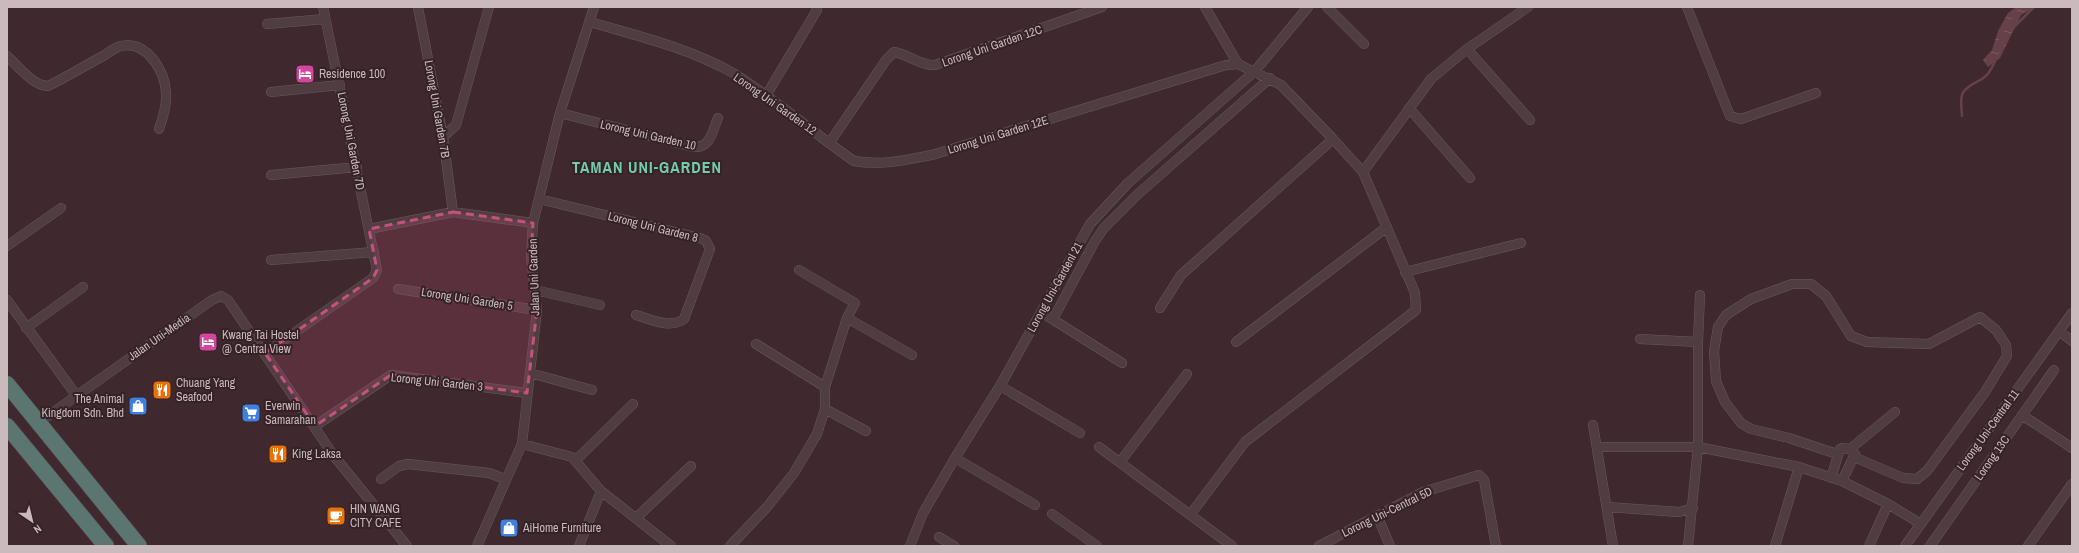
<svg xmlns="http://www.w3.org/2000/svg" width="2079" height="553" font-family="'Archivo Narrow',sans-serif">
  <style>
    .water { fill: url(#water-ripples) }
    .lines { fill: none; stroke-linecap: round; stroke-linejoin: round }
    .stream { stroke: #674149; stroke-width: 2.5 }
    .street-casing { stroke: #6a585c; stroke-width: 10 }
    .highway-casing { stroke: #574549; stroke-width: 17 }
    .street { stroke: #503d41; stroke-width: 9 }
    .highway { stroke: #5b7571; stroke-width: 16 }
    .marked { fill: #c5517d; fill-opacity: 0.2; stroke: #c5517d; stroke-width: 3; stroke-dasharray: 8 5; stroke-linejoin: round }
    .labels { text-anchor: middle; stroke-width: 4; stroke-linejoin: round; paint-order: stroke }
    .street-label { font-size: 12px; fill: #cababd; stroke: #352226 }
    .poi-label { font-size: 12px; fill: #cababd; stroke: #352226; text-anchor: start }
    .district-label { font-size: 16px; font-weight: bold; letter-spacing: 1px; fill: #74ccae; stroke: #352226 }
  </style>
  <defs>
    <pattern id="water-ripples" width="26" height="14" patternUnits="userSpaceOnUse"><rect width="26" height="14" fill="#674149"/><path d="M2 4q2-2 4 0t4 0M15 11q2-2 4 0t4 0" fill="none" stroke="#7b5a61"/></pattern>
  </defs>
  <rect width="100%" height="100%" fill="#40292e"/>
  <path class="water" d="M2016 7H2035L2021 15 2000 58 1988 67 1983 60 1992 50 1998 31 2008 13Z"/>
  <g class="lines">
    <path class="stream" d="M2012 29 2034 7
      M1962 116C1962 108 1959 97 1964 91 1977 77 1985 85 1995 61"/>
    <defs>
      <path id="street" d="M418 7 443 137 453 212
        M1327 7 1364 44
        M1687 7 1730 116 1741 119 1816 93
        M590 22C638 36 689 48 733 73 776 99 813 133 854 161 881 166 906 160 932 155L1226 65 1238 64
        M267 24 325 19
        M1467 49 1530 120
        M7 56C18 66 33 86 48 86 67 77 86 65 105 55 109 52 116 47 121 46 147 40 165 71 166 93 167 105 163 118 159 129
        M271 92 340 85
        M767 94 817 10 816 7
        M1409 108 1470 178
        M560 113 693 147C711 148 712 132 718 118
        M443 137 456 125 489 7
        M830 142 886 60 894 52C908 54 921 66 935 65L1102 7
        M1363 172 1431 79 1467 49 1528 7
        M271 175 357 167
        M539 199 700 238 706 241 710 249 684 319C670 329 652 320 636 315
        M369 229 453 212 533 223
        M7 246 61 208
        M271 260 374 252
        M1405 272 1521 243
        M398 289 537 310
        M535 290 600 305
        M7 300 76 395
        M1160 308 1181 275 1333 139
        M1041 312 1122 363
        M847 318 912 355
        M1053 319 1095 241 1104 228 1138 194 1270 78
        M26 328 83 287
        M2059 331 2072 341
        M1640 339 1698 342
        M1236 342 1387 227
        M756 344 825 387
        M265 353 373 278 377 270 323 7
        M530 373 592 390
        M1000 386 1080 433
        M825 409 866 431
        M2022 415 2072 448
        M38 423 212 300 221 296 228 300 334 456 407 546
        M1593 425 1613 546
        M315 426 391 375 527 393
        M522 444 572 457 601 491 671 546
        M1099 447 1232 546
        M1597 447H1698L1799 467 1842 481 1888 504 1921 524
        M1850 449 1895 412
        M1837 454 1789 438 1751 429 1741 423 1725 402 1716 381 1714 351 1718 327 1726 315 1751 299 1792 284H1811L1826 296 1851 336 1867 342 1929 344 1980 317 1996 330 2006 345 2007 356 1985 392 1927 471 1917 479 1903 478 1854 457
        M955 458 1035 505
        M576 460 633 404
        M1120 462 1187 374
        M1831 478 1840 449 1842 448 1850 449 1855 454 1842 481
        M381 479 399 466 408 464 489 473 505 479
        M1607 507 1679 512 1693 508
        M1052 514 1097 546
        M1190 515 1245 442 1416 310 1415 293 1363 172 1333 139 1281 85 1238 64 1205 7
        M1377 515 1390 546
        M636 518 691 466
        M939 537 954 546
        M477 546 522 444 537 310 531 257 533 223 560 113 594 7
        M579 546 601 491
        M730 546 767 507 794 473 817 434 825 409V387L847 318 855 303 799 270
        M910 546 923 513 955 458 1000 386 1090 224 1128 183 1255 71 1308 7
        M1319 546 1423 492 1479 475 1484 480 1496 546
        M1688 546 1698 447V342L1700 295
        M1775 546 1799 467
        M1869 546 1888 504
        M1905 546 2072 313
        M1930 546 2054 370
        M2028 546 2072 484"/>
      <path id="highway" d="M7 384 139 546
        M7 426 106 546"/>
    </defs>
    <use href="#street" class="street-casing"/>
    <use href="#highway" class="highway-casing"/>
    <use href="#street" class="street"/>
    <use href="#highway" class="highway"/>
  </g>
  <path class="marked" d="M453 212 533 223 531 257 537 310 527 393 391 375 315 426 265 353 373 278 377 270 369 229Z"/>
  <defs>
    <symbol id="hotel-square" viewBox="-11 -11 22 22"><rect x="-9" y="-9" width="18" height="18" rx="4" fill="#d1479c" stroke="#352226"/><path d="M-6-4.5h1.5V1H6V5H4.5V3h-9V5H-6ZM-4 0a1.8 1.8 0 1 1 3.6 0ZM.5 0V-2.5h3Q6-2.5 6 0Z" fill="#fff"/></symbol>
    <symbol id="restaurant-square" viewBox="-11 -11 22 22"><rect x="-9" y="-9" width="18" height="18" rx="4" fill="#e8710a" stroke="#352226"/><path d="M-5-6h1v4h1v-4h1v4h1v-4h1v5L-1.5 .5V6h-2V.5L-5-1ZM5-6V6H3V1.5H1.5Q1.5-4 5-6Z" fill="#fff"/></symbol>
    <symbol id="shop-square" viewBox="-11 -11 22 22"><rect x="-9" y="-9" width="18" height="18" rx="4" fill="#3f7fe0" stroke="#352226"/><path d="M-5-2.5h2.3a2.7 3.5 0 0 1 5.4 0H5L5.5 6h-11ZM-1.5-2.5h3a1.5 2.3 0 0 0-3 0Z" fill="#fff"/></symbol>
    <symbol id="supermarket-square" viewBox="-11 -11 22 22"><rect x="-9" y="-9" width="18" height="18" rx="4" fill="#3f7fe0" stroke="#352226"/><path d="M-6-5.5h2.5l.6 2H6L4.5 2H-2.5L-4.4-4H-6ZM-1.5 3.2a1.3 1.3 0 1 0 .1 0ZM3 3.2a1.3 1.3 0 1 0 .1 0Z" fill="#fff"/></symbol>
    <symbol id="cafe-square" viewBox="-11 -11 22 22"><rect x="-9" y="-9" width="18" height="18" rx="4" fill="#e8710a" stroke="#352226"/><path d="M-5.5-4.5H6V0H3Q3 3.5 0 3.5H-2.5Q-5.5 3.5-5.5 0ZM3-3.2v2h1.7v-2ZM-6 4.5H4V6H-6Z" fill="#fff"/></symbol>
  </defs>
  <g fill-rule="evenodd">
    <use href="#hotel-square" x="294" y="63" width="22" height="22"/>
    <use href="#hotel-square" x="197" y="331" width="22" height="22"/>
    <use href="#restaurant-square" x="151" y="379" width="22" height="22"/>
    <use href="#shop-square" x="127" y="395" width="22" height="22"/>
    <use href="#supermarket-square" x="240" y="402" width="22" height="22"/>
    <use href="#restaurant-square" x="267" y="443" width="22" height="22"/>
    <use href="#cafe-square" x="325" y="505" width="22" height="22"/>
    <use href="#shop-square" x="498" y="517" width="22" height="22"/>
  </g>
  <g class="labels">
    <g class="street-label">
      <text transform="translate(992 46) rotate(-19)" y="4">Lorong Uni Garden 12C</text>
      <text transform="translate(775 104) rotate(35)" y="4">Lorong Uni Garden 12</text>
      <text transform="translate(437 109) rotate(80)" y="4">Lorong Uni Garden 7B</text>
      <text transform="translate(648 135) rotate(13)" y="4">Lorong Uni Garden 10</text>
      <text transform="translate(998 135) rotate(-17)" y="4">Lorong Uni Garden 12E</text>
      <text transform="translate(351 141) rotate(79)" y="4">Lorong Uni Garden 7D</text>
      <text transform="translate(653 227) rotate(14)" y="4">Lorong Uni Garden 8</text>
      <text transform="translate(534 277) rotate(-92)" y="4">Jalan Uni Garden</text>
      <text transform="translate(1055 287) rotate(-61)" y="4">Lorong Uni-Gardenl 21</text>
      <text transform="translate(467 299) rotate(9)" y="4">Lorong Uni Garden 5</text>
      <text transform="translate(159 337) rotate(-35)" y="4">Jalan Uni-Media</text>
      <text transform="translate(437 382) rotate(6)" y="4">Lorong Uni Garden 3</text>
      <text transform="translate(1988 430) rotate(-54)" y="4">Lorong Uni-Central 11</text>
      <text transform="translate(1992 458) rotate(-55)" y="4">Lorong 13C</text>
      <text transform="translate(1387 512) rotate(-26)" y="4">Lorong Uni-Central 5D</text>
    </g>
    <g class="poi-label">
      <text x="319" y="78">Residence 100</text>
      <text x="222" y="339">Kwang Tai Hostel<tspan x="222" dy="14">@ Central View</tspan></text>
      <text x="176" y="387">Chuang Yang<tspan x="176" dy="14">Seafood</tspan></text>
      <text x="124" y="403" text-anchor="end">The Animal<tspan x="124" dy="14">Kingdom Sdn. Bhd</tspan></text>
      <text x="265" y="410">Everwin<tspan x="265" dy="14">Samarahan</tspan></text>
      <text x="292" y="458">King Laksa</text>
      <text x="350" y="513">HIN WANG<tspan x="350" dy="14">CITY CAFE</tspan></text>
      <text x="523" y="532">AiHome Furniture</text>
    </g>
    <g class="district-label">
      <text x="647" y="173">TAMAN UNI-GARDEN</text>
    </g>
  </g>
  <rect width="2079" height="553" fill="none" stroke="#cababd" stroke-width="16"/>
  <g transform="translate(32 521) rotate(145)" stroke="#352226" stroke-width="3" paint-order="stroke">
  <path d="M0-3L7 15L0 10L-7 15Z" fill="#cababd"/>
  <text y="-6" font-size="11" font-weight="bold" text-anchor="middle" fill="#cababd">N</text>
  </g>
</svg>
